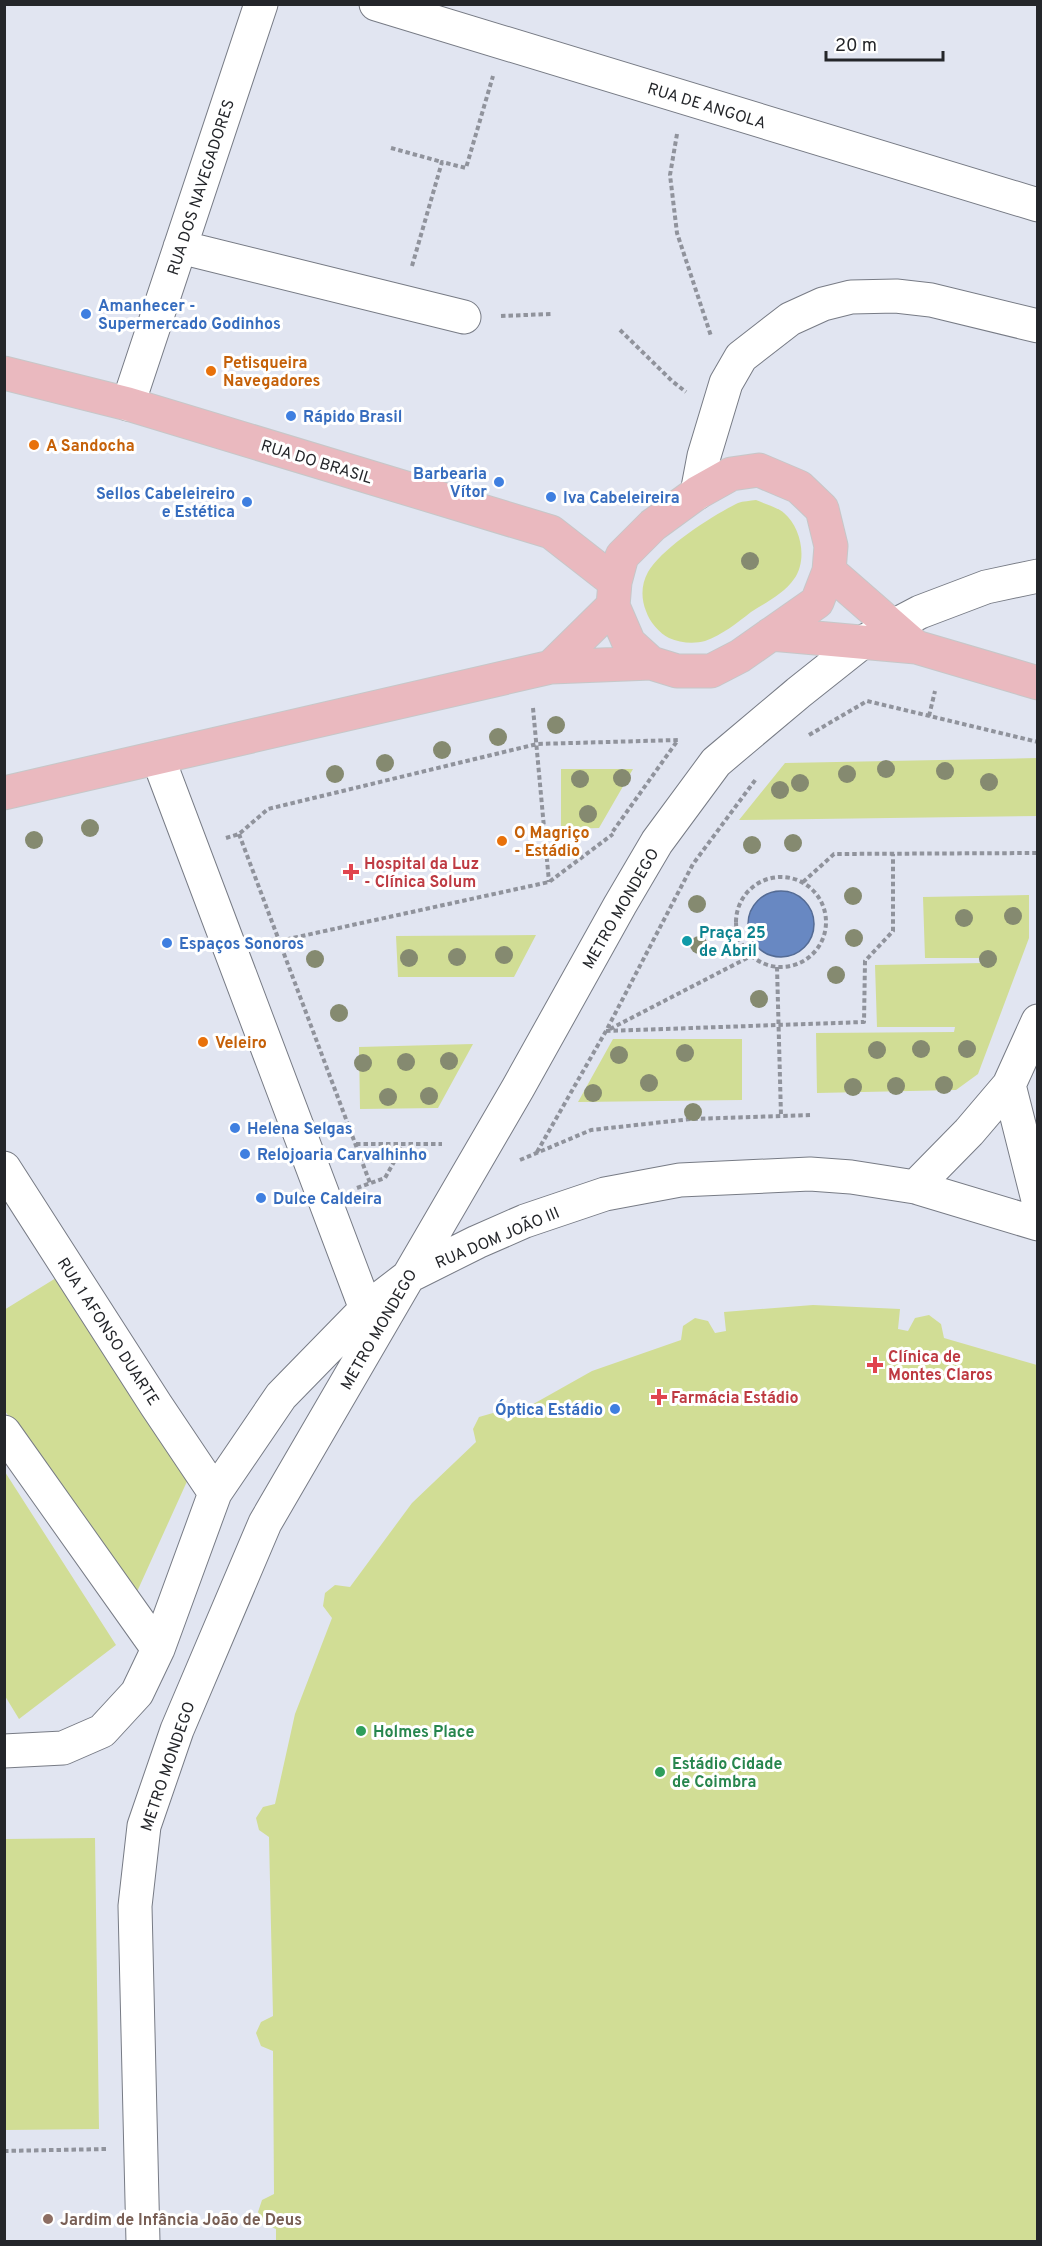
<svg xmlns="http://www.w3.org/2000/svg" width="1042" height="2246" font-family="Overpass,sans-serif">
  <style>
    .green { fill: #d1dd95 }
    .water { fill: #6888c2; stroke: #546b94; stroke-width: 1.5 }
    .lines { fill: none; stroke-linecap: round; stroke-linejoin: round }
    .minor-casing { stroke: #777b85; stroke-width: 35 }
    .major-casing { stroke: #c6c7c8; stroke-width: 35 }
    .path { stroke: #90939c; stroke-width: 4; stroke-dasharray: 4.5 3; stroke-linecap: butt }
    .minor { stroke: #fff; stroke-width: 33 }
    .major { stroke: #eab9bf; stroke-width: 33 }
    .tree { fill: #858a70 }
    .shop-dot { fill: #3f7fe0; stroke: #fff; stroke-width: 2 }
    .food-dot { fill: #e8710a; stroke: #fff; stroke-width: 2 }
    .health-dot { fill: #e0444e; stroke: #fff; stroke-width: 2 }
    .culture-dot { fill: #0f9aa8; stroke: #fff; stroke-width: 2 }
    .leisure-dot { fill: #2e9e5b; stroke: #fff; stroke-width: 2 }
    .education-dot { fill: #8d6e63; stroke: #fff; stroke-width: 2 }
    .labels { text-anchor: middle; stroke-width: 6; stroke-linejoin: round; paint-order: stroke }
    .street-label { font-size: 16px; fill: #24262a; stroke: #fff }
    .shop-label { font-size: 16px; font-weight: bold; fill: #366cbe; stroke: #fff; text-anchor: start }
    .food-label { font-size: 16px; font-weight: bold; fill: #c56008; stroke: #fff; text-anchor: start }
    .health-label { font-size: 16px; font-weight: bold; fill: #be3a42; stroke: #fff; text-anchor: start }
    .culture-label { font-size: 16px; font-weight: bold; fill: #0d838f; stroke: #fff; text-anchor: start }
    .leisure-label { font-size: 16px; font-weight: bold; fill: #27864d; stroke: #fff; text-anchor: start }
    .education-label { font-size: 16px; font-weight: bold; fill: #785e54; stroke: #fff; text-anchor: start }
  </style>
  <rect width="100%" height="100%" fill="#e1e5f1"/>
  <path class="green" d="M756 500C765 504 777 507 784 513 801 527 808 560 794 579 785 593 765 603 751 612 737 623 722 635 705 641 694 644 680 643 669 638 660 634 649 621 646 611 641 598 641 585 648 572 662 548 713 515 738 503 743 501 750 501 756 500Z
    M1037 758V816L739 820 785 763Z
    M561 769H633L599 828 561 829Z
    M1029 895V938L978 1074 956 1090 817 1093 816 1033 954 1032 955 1027H877L875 965 983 963 986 958H925L923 897Z
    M536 935 514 977H398L396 936Z
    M613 1039H742V1100L578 1102Z
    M473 1044 438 1108 360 1109 359 1047Z
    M56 1278 189 1477 136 1594 5 1411 4 1310Z
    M813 1305 900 1309 898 1329 908 1331 915 1318 929 1315 941 1324 944 1338 1037 1365V2241H276V2229L264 2224 258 2212 262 2200 274 2194 273 2051 261 2046 256 2033 261 2022 273 2016 269 1837 259 1830 256 1818 263 1807 275 1804 295 1714 332 1618 323 1606 325 1593 335 1585 350 1587 412 1503 476 1442 473 1429 479 1417 493 1413 505 1420 592 1371 681 1340 683 1326 695 1318 708 1321 715 1333 726 1331 724 1312Z
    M5 1472 116 1645 19 1719 5 1696Z
    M95 1838 99 2129 5 2130V1839Z"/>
  <path class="water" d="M748 924a33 33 0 1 1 66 0a33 33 0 1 1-66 0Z"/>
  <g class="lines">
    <defs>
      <path id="minor" d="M376 4 1038 205
        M180 247 464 317
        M128 404 261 4
        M697 493 704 456 726 383 741 357 790 319 823 304 851 297 896 296 931 300 1038 326
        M158 758 366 1309
        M1009 1085 1038 1200
        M4 1168 156 1405 215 1493
        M915 1187 969 1132 1009 1085 1038 1021
        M4 1432 158 1649
        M4 1751 63 1748 102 1731 137 1693 158 1649 215 1493 281 1396 366 1309 409 1276 477 1242 525 1221 605 1194 680 1180 810 1174 851 1177 915 1187 1038 1224
        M143 2242 135 1906 144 1826 177 1730 265 1523 518 1088 620 905 657 842 716 762 798 693 861 643 920 612 986 587 1038 576"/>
      <path id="major" d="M4 373 128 404 551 532 615 582
        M759 470 799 487 822 509 831 546 829 571 817 602 740 656 711 671H677L651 663 629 643 613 606 615 582 622 556 653 525 697 493 731 474Z
        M829 571 916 647 1038 683
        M771 634 916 647
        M551 667 613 606
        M4 793 551 667 651 663"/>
    </defs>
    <use href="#minor" class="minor-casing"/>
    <use href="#major" class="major-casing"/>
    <path class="path" d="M677 134 670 175 677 233 711 336
      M391 148 442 162
      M412 266 442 162 466 168 493 76
      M501 316 551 314
      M620 330 672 381 686 392
      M533 708 549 882
      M929 716 935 691
      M809 735 867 701 1038 742
      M239 834 370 1183
      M226 838 239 834 268 809 537 744 678 740 611 834
      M736 922a45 45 0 1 1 90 0a45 45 0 1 1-90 0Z
      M803 882 834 854 1038 853
      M279 941 549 882 613 834
      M777 967 781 1116
      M610 1029 751 956
      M606 1031 864 1022 865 961 893 931V854
      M356 1144H442
      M537 1152 606 1031 693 864 756 779
      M520 1160 591 1130 691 1119 810 1115
      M357 1188 385 1178 404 1144
      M4 2151 106 2149"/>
    <use href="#minor" class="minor"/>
    <use href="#major" class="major"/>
  </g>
  <g class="tree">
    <circle cx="750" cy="561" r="9"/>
    <circle cx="556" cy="725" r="9"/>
    <circle cx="498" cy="737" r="9"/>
    <circle cx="442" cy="750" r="9"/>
    <circle cx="385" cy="763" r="9"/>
    <circle cx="886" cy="769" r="9"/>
    <circle cx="945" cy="771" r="9"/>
    <circle cx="335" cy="774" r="9"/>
    <circle cx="847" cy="774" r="9"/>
    <circle cx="622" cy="778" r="9"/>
    <circle cx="580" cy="779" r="9"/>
    <circle cx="989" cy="782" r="9"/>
    <circle cx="800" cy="783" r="9"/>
    <circle cx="780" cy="790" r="9"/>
    <circle cx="588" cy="814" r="9"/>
    <circle cx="90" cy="828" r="9"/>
    <circle cx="34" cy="840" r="9"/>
    <circle cx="793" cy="843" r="9"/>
    <circle cx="752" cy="845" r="9"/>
    <circle cx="853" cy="896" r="9"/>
    <circle cx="697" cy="904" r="9"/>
    <circle cx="1013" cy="916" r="9"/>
    <circle cx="964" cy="918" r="9"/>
    <circle cx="854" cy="938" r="9"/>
    <circle cx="699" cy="945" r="9"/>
    <circle cx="504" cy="955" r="9"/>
    <circle cx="457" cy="957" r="9"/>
    <circle cx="409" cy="958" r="9"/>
    <circle cx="315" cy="959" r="9"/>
    <circle cx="988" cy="959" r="9"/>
    <circle cx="836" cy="975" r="9"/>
    <circle cx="759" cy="999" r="9"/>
    <circle cx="339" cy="1013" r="9"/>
    <circle cx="921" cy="1049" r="9"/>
    <circle cx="967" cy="1049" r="9"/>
    <circle cx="877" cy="1050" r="9"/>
    <circle cx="685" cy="1053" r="9"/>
    <circle cx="619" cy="1055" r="9"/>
    <circle cx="449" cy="1061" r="9"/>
    <circle cx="406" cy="1062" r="9"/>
    <circle cx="363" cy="1063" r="9"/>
    <circle cx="649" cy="1083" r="9"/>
    <circle cx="944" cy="1085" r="9"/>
    <circle cx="896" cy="1086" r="9"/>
    <circle cx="853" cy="1087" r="9"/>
    <circle cx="593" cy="1093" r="9"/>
    <circle cx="429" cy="1096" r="9"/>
    <circle cx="388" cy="1097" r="9"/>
    <circle cx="693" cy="1112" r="9"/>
  </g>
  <g class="shop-dot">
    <circle cx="86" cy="314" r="6"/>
    <circle cx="291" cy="416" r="6"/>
    <circle cx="499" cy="482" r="6"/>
    <circle cx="551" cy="497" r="6"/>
    <circle cx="247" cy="502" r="6"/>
    <circle cx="167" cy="943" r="6"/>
    <circle cx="235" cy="1128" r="6"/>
    <circle cx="245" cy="1154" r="6"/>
    <circle cx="261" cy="1198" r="6"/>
    <circle cx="615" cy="1409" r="6"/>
  </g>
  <g class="food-dot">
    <circle cx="211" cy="371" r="6"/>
    <circle cx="34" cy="445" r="6"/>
    <circle cx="502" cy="841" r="6"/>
    <circle cx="203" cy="1042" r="6"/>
  </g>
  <g class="health-dot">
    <path d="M348 863h6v6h6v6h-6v6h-6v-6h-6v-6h6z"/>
    <path d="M872 1356h6v6h6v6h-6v6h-6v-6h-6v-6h6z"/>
    <path d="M656 1388h6v6h6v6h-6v6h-6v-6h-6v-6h6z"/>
  </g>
  <circle class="culture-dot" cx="687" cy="941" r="6"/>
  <g class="leisure-dot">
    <circle cx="361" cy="1731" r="6"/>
    <circle cx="660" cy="1772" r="6"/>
  </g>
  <circle class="education-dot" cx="48" cy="2219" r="6"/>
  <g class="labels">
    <g class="street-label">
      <text transform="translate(707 105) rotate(17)" y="6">RUA DE ANGOLA</text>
      <text transform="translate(200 187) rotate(-72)" y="6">RUA DOS NAVEGADORES</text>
      <text transform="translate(317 461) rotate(17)" y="6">RUA DO BRASIL</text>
      <text transform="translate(620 908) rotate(-60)" y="6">METRO MONDEGO</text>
      <text transform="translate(497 1237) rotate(-23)" y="6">RUA DOM JOÃO III</text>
      <text transform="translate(378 1329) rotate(-60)" y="6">METRO MONDEGO</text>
      <text transform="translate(109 1331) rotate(57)" y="6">RUA 1 AFONSO DUARTE</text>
      <text transform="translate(167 1766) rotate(-71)" y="6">METRO MONDEGO</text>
    </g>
    <g class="shop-label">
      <text x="98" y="311">Amanhecer -<tspan x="98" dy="18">Supermercado Godinhos</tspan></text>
      <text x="303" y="422">Rápido Brasil</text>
      <text x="487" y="479" text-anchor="end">Barbearia<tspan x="487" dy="18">Vítor</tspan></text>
      <text x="235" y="499" text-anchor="end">Sellos Cabeleireiro<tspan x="235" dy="18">e Estética</tspan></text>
      <text x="563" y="503">Iva Cabeleireira</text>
      <text x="179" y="949">Espaços Sonoros</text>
      <text x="247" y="1134">Helena Selgas</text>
      <text x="257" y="1160">Relojoaria Carvalhinho</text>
      <text x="273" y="1204">Dulce Caldeira</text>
      <text x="603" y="1415" text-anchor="end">Óptica Estádio</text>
    </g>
    <g class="food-label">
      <text x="223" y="368">Petisqueira<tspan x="223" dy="18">Navegadores</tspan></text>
      <text x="46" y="451">A Sandocha</text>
      <text x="514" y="838">O Magriço<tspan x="514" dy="18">- Estádio</tspan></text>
      <text x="215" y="1048">Veleiro</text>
    </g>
    <g class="health-label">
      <text x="364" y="869">Hospital da Luz<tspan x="364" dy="18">- Clínica Solum</tspan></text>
      <text x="888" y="1362">Clínica de<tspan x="888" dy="18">Montes Claros</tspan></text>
      <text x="671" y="1403">Farmácia Estádio</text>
    </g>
    <g class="culture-label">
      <text x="699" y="938">Praça 25<tspan x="699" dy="18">de Abril</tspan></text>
    </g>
    <g class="leisure-label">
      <text x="373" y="1737">Holmes Place</text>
      <text x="672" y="1769">Estádio Cidade<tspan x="672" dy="18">de Coimbra</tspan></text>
    </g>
    <g class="education-label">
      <text x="60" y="2225">Jardim de Infância João de Deus</text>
    </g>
  </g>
  <rect width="1042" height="2246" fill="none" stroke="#24262a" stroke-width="12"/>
  <path d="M826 51v9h117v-9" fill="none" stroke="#24262a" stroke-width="3"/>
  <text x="835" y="51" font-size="18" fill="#24262a" stroke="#ffffff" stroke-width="4.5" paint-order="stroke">20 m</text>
</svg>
